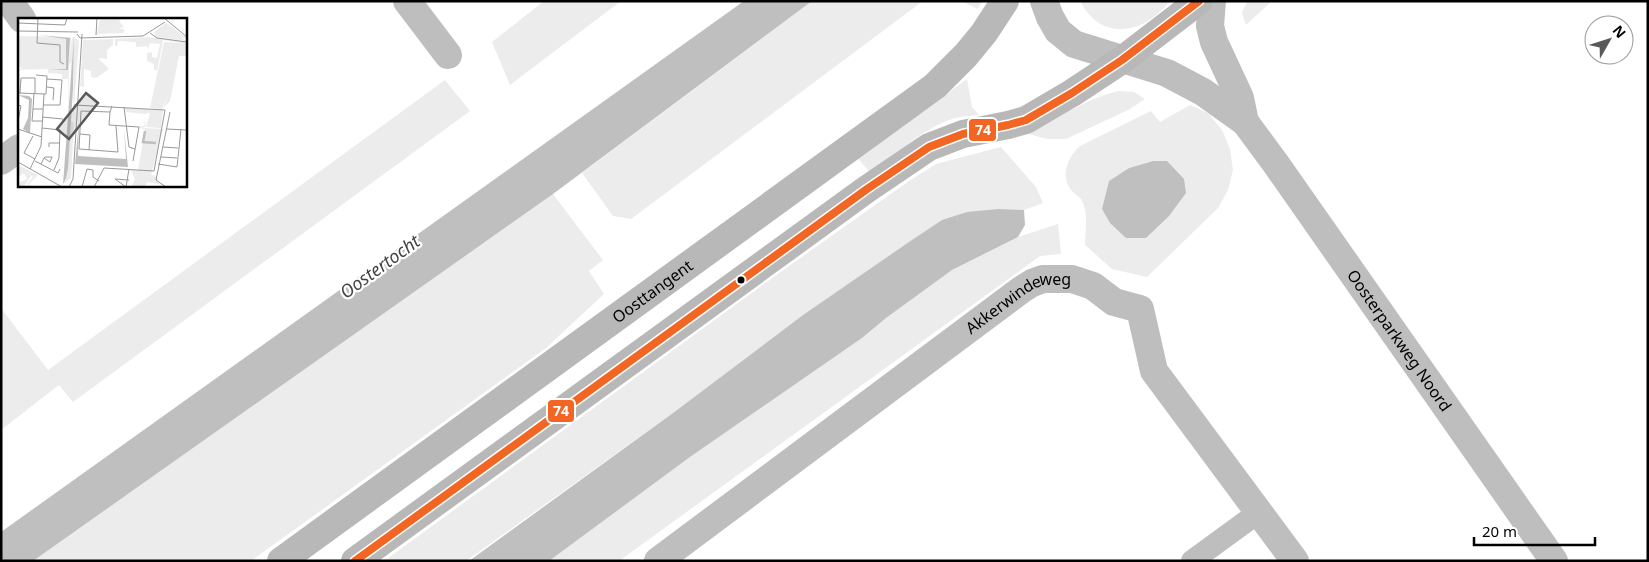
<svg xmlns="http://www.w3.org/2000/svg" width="1649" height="562" font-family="'Noto Sans',sans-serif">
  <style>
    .green { fill: #ececec; fill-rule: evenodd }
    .water { fill: #bfbfbf }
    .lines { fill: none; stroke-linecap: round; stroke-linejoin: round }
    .service { stroke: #bebebe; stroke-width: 22 }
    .minor { stroke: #bebebe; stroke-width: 28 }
    .secondary { stroke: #b8b8b8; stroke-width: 28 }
    .bus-1-casing { stroke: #fff; stroke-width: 11 }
    .bus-1 { stroke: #f26522; stroke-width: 8 }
    .bus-dot { fill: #000; stroke: #fff; stroke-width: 2 }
    .labels { text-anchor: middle; stroke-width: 4.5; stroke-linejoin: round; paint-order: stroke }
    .street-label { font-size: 16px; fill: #000; stroke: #fff }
    .water-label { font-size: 18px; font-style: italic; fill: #444; stroke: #fff }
    .inset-river { fill: none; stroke: #bfbfbf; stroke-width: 2.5 }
    .inset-road { fill: none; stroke: #999; stroke-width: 1 }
    .view { fill: #595959; fill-opacity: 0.15; stroke: #595959; stroke-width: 2.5 }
    .inset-edge { fill: none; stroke: #000; stroke-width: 2.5 }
    .line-badge { stroke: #fff; stroke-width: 2 }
    .badge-label { font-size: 14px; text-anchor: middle; font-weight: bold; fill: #fff }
  </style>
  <rect width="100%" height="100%" fill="#fff"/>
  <path class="green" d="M544 1H621L510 85 492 42Z
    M812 1H923L631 219 613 216 582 173Z
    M961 1H982L978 9Z
    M1080 1H1170C1144 34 1102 43 1080 1Z
    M1247 1H1272L1246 25 1242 13Z
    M967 79 972 107 979 115C970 116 960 116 952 119 921 129 895 155 872 175L856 156 923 112Z
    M445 80 470 111 73 402 59 385 1 430V308L48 370Z
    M1118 91 1134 92 1145 99 1130 109 1066 139H1047L1029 134C1057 118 1086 99 1118 91Z
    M1190 105 1208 113 1222 130 1230 149 1233 170 1228 190 1218 208 1147 277 1112 269 1085 245C1085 231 1089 212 1081 199 1079 196 1074 194 1072 191 1059 176 1068 157 1080 146L1151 111 1160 122ZM1153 161 1106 194 1109 181 1129 168Z
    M1001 147 1036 187 1043 203 1024 210 998 209 942 220 803 315 673 413 466 561H384L775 276 909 181 936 164Z
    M553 194 603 260 589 271 604 294 546 348 251 561H33Z
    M1058 224 1061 254 1040 256 619 561H549L690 457 862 338 886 318 952 270 1018 237Z"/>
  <path class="water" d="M744 1H812L553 194 33 561H1V532Z
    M1153 161H1167L1184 179 1186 193 1169 216 1146 238H1126L1110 223 1102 209 1109 181 1129 168Z
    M998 209 1024 210 1025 225 1018 237 952 270 886 318 862 338 690 457 549 561H469L673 413 803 315 909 242 942 220 967 212Z"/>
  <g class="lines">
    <path class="service" d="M1192 561 1259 512"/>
    <g class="minor">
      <path d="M9 1 22 19"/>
      <path d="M407 1 448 55"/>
      <path id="s1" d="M1044 1 1050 17 1058 31 1074 44 1167 73 1203 92 1245 122 1276 164 1554 561"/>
      <path d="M1212 1 1210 26 1214 42 1240 98 1245 122"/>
      <path d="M1 161 19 148"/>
      <path id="s2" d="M658 561 1021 290 1032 283 1043 279H1072L1093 286 1114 302 1140 309 1154 371 1295 561"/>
    </g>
    <g class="secondary">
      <path id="s3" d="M281 561 935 86 966 55 984 33 1005 1"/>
      <path d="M355 561 867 189 929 147 963 134 1008 125 1026 120 1072 93 1122 60 1199 1"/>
    </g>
    <defs>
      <path id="bus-1" d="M355 561 867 189 929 147 963 134 1008 125 1026 120 1072 93 1122 60 1199 1"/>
    </defs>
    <use href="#bus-1" class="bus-1-casing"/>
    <use href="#bus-1" class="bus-1"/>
  </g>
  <circle class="bus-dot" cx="741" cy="280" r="4.5"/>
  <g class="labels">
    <g class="street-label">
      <text dy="6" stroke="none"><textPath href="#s3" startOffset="459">Oosttangent</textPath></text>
      <text dy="6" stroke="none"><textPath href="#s2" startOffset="446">Akkerwindeweg</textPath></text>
      <text dy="6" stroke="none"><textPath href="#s1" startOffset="511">Oosterparkweg Noord</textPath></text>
    </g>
    <g class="water-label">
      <text transform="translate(380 267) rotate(-36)" y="6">Oostertocht</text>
    </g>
  </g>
  <g transform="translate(18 18)">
    <rect width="169" height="169" fill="#fff"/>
    <path d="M82 0H104L101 3 106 9 100 11H106V15L79 16ZM148 5 169 20H164L169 23 138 19 136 14ZM0 18 53 19V22L51 45 54 20 56 19 61 23 55 101 56 20 52 87 53 44 51 47 50 102V61H44V56L30 55V51L0 52 5 50 0 49ZM130 19 169 24V38H161L152 83 145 91 151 75 144 91 132 90 146 24 165 25 145 22 139 53 136 52V46L129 43V35L134 34V39L139 40 142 26 132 25 130 32 129 28 118 29V24L100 23 99 29 97 27V21ZM95 21V27L89 32V41L80 40 91 51 78 60 73 59V53L66 51V69L62 68 65 22ZM107 90 145 92 143 110 128 109 132 95H128L127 109 125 110 145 111 133 157 139 158 141 166 129 164 127 169H113L117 161 113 152H120L127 112 120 108H126L128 96 108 94ZM53 103 56 105 53 160 45 166 49 154ZM0 147 20 157 11 166 13 169 9 166 15 159 7 152 13 158 7 167 8 169H0V165L9 161 6 155 0 159Z" fill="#ececec"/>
    <path d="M21 17 52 20 50 52H30L48 51V21ZM56 19 55 71 50 150 48 160 45 166ZM0 77 11 78 14 81 12 115 5 111 10 100 11 82ZM61 104 60 138 108 141 106 111 110 149 57 146Z" fill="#bfbfbf"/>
    <path class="inset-river" d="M127 113 125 124 138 125"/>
    <path class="inset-road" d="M20 0 19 25 42 27V44L46 46M146 0 169 19M0 5 47 7 49 0M0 13 60 14M132 15 139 20 169 24M59 16 62 20 125 18 147 4M78 17 79 0M29 69 36 70 35 82M0 75 28 76 29 58 18 57M2 75 3 60H17V75M16 75 15 91H25M0 87 3 88 0 103M25 87H42L44 62 29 61M56 87 147 92 136 153 86 150 76 169M94 88 92 94 63 93 61 131 100 134 98 108M106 89 111 129 117 131M15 91 14 103H24M92 94 91 107 121 109 115 143M24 99 45 101M24 110 42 112 41 140 36 152M0 111 24 119M148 111 169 112M62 116 72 117 71 132M15 118 6 135 17 141M31 129V125H42M145 129 160 130M143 139 159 140M17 143 40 155 42 151M0 144 44 169M23 146 26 140 27 139H34L32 144 26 140M140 146 159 149 163 111M12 151 23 128 26 76M51 169 55 161 64 16M64 169 69 151 75 152V159L81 163M108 169 97 161 111 162M108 169 111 151M148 169 138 162 152 94"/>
    <path class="view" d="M68 75 80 85 51 121 39 111Z"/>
    <rect width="169" height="169" class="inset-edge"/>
  </g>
  <g class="line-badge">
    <rect x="968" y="118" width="29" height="24" rx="5" fill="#f26522"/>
    <rect x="547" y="399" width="28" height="24" rx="5" fill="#f26522"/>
  </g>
  <g class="badge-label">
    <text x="983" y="135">74</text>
    <text x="561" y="416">74</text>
  </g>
  <rect width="1649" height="562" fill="none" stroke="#000000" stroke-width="5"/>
  <g transform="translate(1609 40) rotate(51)"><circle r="24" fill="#ffffff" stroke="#999999"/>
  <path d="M0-4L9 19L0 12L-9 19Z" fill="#595959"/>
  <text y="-8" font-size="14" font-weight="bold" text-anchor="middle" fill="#000000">N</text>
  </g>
  <path d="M1474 537v8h121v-8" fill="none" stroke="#000000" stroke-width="2.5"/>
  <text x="1482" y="537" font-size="15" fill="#000000" stroke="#ffffff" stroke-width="4" paint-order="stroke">20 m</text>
</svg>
